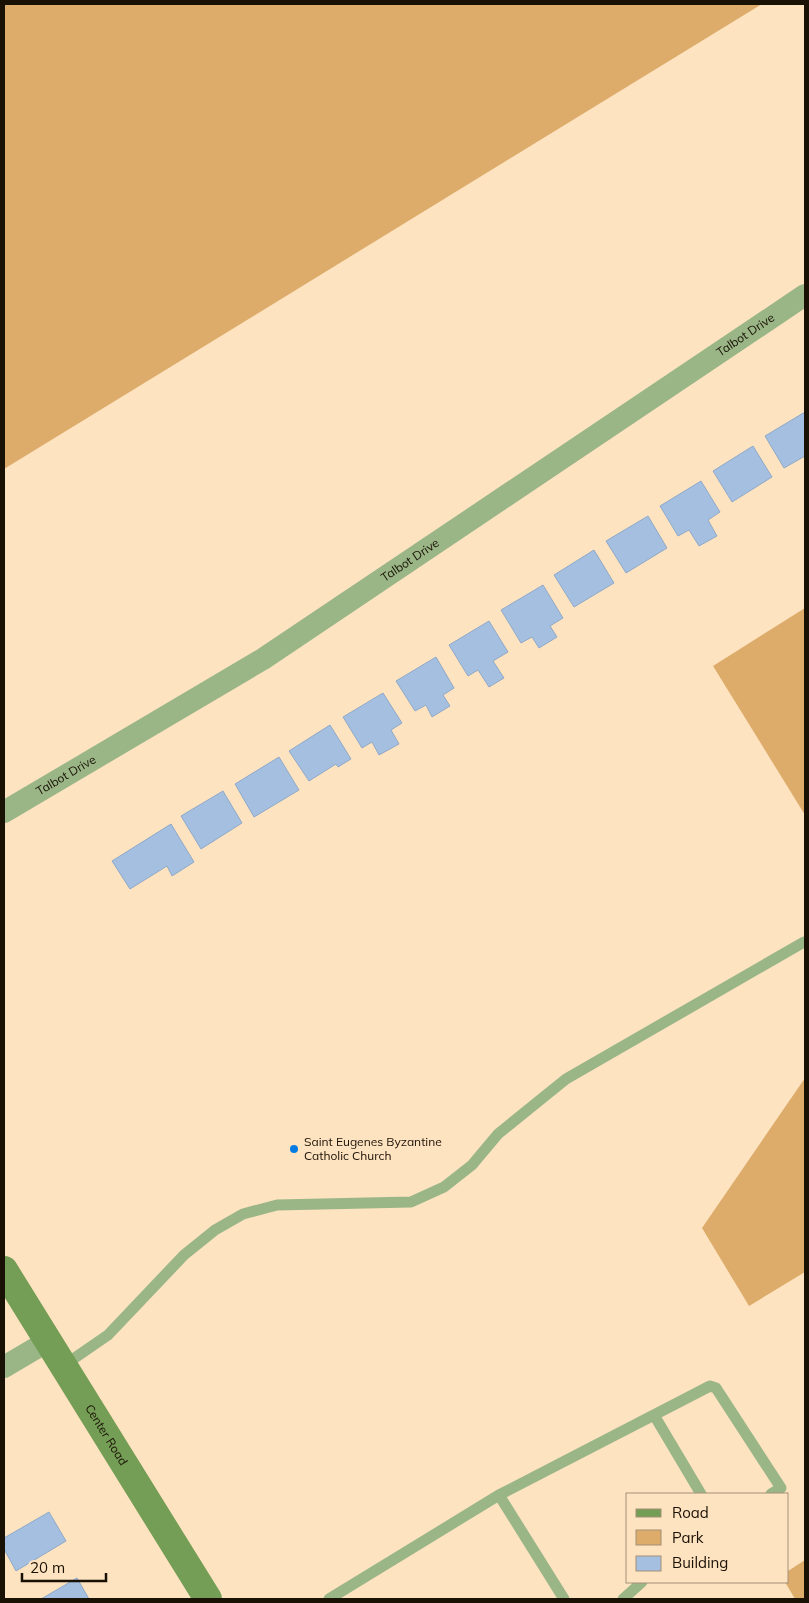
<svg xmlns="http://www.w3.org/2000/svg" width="809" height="1603" font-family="Mulish,sans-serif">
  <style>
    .green { fill: #ddac6b }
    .building { fill: #a4bfdf; stroke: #8fa9c8 }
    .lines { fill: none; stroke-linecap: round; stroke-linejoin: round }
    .service { stroke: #9ab687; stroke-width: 11 }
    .minor { stroke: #9ab687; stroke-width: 22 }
    .secondary { stroke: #749d55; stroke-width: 28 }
    .poi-dot { fill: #047be2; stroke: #fee3c1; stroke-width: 2 }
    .labels { text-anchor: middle; stroke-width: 4.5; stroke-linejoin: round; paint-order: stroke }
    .street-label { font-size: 12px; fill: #1a1105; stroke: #fee3c1 }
    .poi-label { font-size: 12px; fill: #1a1105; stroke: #fee3c1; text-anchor: start }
  </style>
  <rect width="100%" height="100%" fill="#fee3c1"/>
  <path class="green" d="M4 4H762L4 469Z
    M805 608V815L713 666Z
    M805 1078V1272L749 1306 702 1228Z
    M805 1560V1599H795L785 1582H788V1571Z"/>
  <path class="building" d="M805 412V456L784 468 765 436Z
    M753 446 772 477 732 502 713 471Z
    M701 481 720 512 708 520 717 536 699 546 689 530 678 536 660 506Z
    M648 516 667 548 626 573 606 541Z
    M594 550 614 583 574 607 554 575Z
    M543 585 563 618 550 626 557 637 539 648 532 637 521 643 501 610Z
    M489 621 508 652 493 661 504 678 489 687 478 670 468 676 449 645Z
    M436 657 454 688 443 695 450 706 432 717 426 705 415 711 396 681Z
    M383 693 402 723 391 730 399 744 379 755 372 742 362 748 343 717Z
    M330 725 351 759 338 767 336 764 309 781 289 751Z
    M279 757 299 790 254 817 235 784Z
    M223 791 242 823 201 849 181 816Z
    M171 824 194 862 172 876 167 866 130 889 112 861Z
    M49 1512 66 1541 16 1571 4 1549V1538Z
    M77 1578 89 1599H41Z"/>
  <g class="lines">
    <path class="service" d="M63 1366 108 1335 184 1255 215 1230 243 1214 277 1205 411 1202 444 1187 472 1165 498 1134 566 1079 804 942
      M654 1415 701 1494
      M499 1495 710 1386 716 1388 781 1488 771 1494
      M329 1599 499 1495 564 1599
      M623 1599 642 1582"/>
    <g class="minor">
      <path id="s1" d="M4 812 263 659 805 295"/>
      <path d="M4 1367 48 1341"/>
    </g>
    <path class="secondary" id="s2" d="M4 1270 208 1599"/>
  </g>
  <circle class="poi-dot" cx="294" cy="1149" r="5"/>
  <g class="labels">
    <g class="street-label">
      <text dy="4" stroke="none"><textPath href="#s1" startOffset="882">Talbot Drive</textPath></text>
      <text dy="4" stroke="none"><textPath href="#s1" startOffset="478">Talbot Drive</textPath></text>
      <text dy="4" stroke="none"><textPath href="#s1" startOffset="72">Talbot Drive</textPath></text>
      <text dy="4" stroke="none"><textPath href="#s2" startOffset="194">Center Road</textPath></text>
    </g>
    <g class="poi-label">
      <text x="304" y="1146">Saint Eugenes Byzantine<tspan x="304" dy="14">Catholic Church</tspan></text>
    </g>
  </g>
  <rect width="809" height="1603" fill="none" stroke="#1a1105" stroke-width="10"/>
  <rect x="626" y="1493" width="162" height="90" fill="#fee3c1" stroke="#a38f76"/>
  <rect x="636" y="1509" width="25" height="8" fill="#749d55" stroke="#a38f76"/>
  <text x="672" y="1518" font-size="15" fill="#1a1105">Road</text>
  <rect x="636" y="1530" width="25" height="15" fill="#ddac6b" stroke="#a38f76"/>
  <text x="672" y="1543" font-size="15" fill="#1a1105">Park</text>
  <rect x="636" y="1556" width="25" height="15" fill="#a4bfdf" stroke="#a38f76"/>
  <text x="672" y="1568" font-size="15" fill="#1a1105">Building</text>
  <path d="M22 1573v8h84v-8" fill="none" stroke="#1a1105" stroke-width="2.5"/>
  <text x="30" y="1573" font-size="15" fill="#1a1105" stroke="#fee3c1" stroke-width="4" paint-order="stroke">20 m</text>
</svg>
